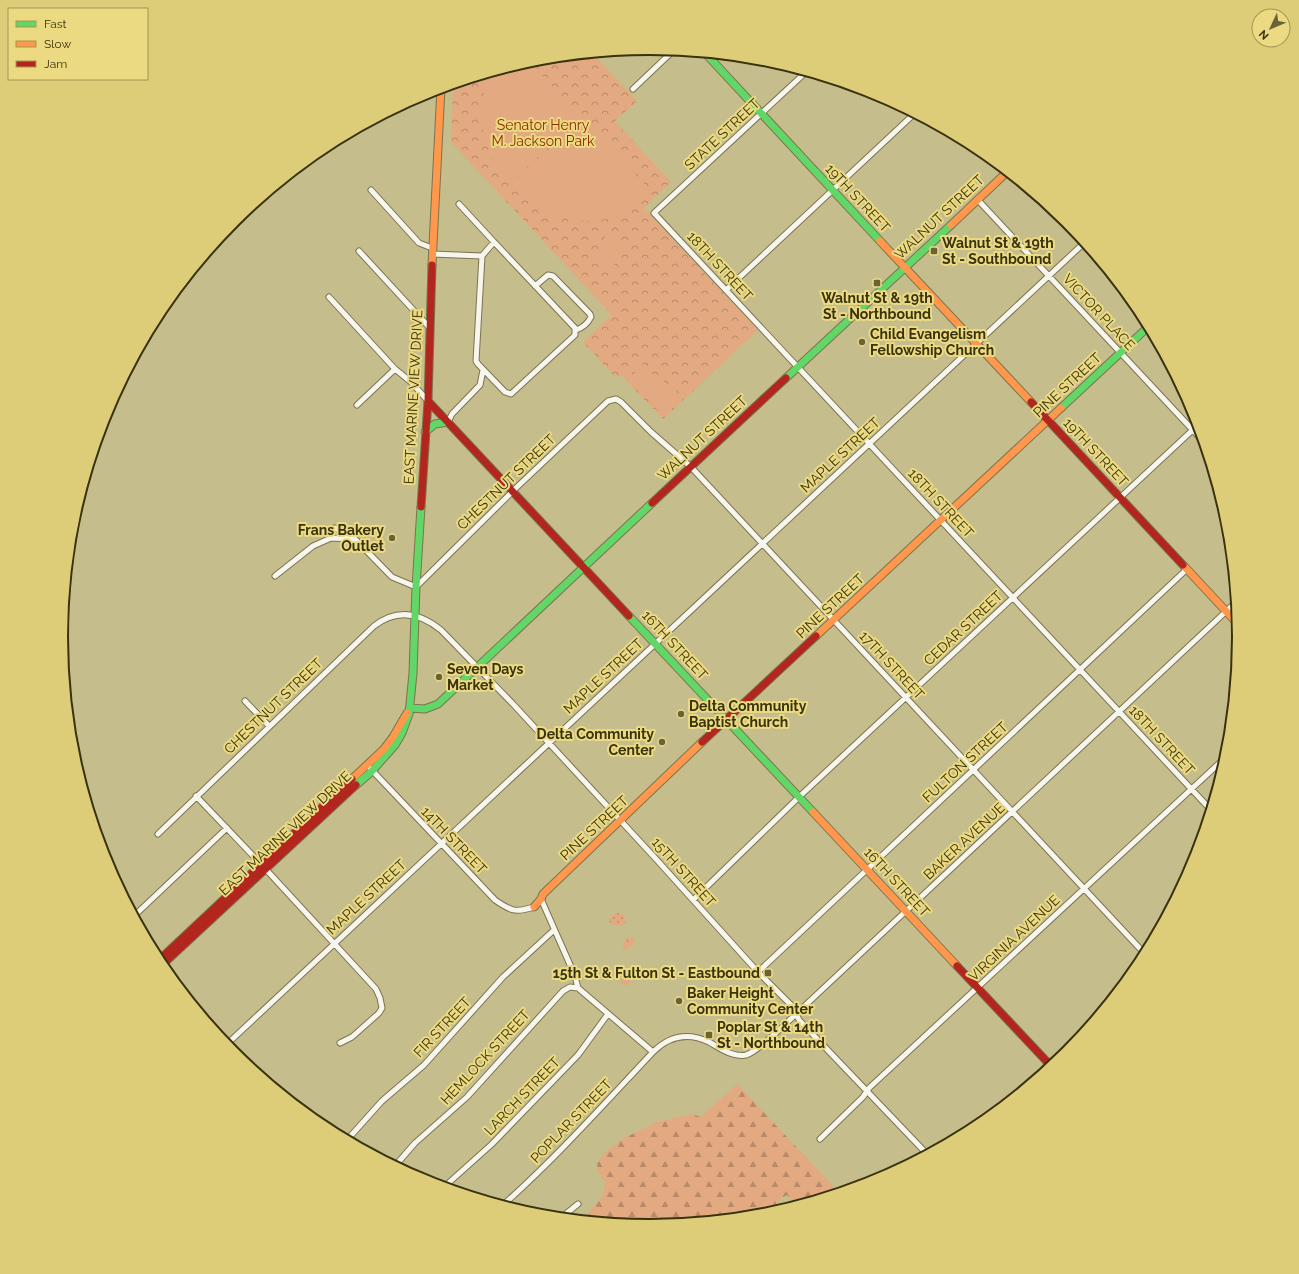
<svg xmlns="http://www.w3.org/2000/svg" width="1299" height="1274" font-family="Raleway,sans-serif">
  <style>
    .grass { fill: url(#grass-dots) }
    .forest { fill: url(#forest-firs) }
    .park { fill: url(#park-crowns) }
    .garden { fill: #e3a981 }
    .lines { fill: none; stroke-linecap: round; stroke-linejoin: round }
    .street-casing { stroke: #7b744f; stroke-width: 7 }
    .fast-casing { stroke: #7b744f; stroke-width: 9 }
    .slow-casing { stroke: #7b744f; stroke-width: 9 }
    .jam-casing { stroke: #7b744f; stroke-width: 9 }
    .street { stroke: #f6f5ee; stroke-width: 5 }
    .fast { stroke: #63d668; stroke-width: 7 }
    .slow { stroke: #ff974d; stroke-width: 7 }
    .jam { stroke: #b3261e; stroke-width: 7 }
    .poi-dot { fill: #6a6339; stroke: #ebda82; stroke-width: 1.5 }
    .labels { text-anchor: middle; stroke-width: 4; stroke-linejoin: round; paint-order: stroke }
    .park-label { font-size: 14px; fill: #912b00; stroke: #ebda82 }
    .street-label { font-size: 14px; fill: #39320c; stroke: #ebda82 }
    .poi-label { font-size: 14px; font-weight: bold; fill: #39320c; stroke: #ebda82; text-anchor: start }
    .rim { fill: none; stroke: #39320c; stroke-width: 2 }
  </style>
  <defs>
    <pattern id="grass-dots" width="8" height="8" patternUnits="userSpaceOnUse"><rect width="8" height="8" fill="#e3a981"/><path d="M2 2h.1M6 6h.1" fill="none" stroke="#b98a68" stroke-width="1.8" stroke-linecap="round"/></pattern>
    <pattern id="forest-firs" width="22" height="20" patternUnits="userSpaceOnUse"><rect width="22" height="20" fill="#e3a981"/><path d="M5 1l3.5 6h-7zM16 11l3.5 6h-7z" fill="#b98a68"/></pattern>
    <pattern id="park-crowns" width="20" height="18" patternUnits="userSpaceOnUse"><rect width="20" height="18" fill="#e3a981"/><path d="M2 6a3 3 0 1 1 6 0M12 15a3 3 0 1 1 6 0" fill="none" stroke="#b98a68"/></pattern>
  </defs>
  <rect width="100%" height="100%" fill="#c6bd8d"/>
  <path class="grass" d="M616 913 625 915 624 918 626 923C620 927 614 927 609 921L610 917Z"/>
  <path class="forest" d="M737 1084 834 1187 824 1197 798 1205 794 1203 787 1195C779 1200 774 1204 770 1213L764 1215 649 1226 587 1220 590 1211 603 1195 605 1182 598 1172 597 1163 607 1151 622 1139 657 1122 692 1114 701 1117Z"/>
  <path class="park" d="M593 54 637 101 615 121 671 182 644 208 758 330 663 419 622 376 620 375 615 377 583 342 612 315 451 142 453 84 535 59Z
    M629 937 635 939 632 946 624 950 623 948V943Z
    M632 969 636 975 626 986 619 982Z"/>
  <path class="garden" d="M528 61 577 112 578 118 512 182C505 176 498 169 494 161 478 134 477 100 492 72Z
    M584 125H590L652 192C647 197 642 203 636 207 606 226 568 225 538 207 530 202 524 195 518 188Z
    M605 236 623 244 612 270 594 263Z
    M642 362 644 371H648L677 390 670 400 657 410 640 384 632 365Z"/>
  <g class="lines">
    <defs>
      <path id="street" d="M806 72 654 213 1210 809
        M633 89 674 50
        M371 190 419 243 432 248
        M977 199 1203 441
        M459 204 494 242
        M359 251 429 327
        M432 254 482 256 494 242 575 328V335L511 394 505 392 478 364 476 361 482 256
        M535 286 548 275 553 276 590 314 591 317C588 323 582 328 576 330
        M726 290 914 114
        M329 297 395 369 411 382 428 401
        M357 405 395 369
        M448 422 452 414 480 385 483 370
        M335 528 355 539 392 577 416 587 517 487 608 401 616 399 621 402 651 432 691 467 1145 954
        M275 576 313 546 331 538 352 539
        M245 701 269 726
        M367 765 495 900C511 911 515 913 534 907
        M196 796 261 864 376 989 380 998 382 1008 379 1013 352 1037 340 1043
        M158 834 374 626C397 608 420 613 441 630L513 704 656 859 758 972 793 1007 799 1020 927 1154
        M541 899 575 976 578 988 653 1052
        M693 900 799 797 1198 425
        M134 916 227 828
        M758 972 1187 569
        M219 1036 240 1059
        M226 1045 1084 243
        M1030 1083 1080 1036
        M820 1139 863 1097 869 1088 1226 757
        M347 1140 382 1101 424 1065 503 977 554 930
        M395 1166 415 1143 467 1097 563 991 570 987 578 988
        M444 1187 492 1144 578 1055 608 1014
        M503 1205C557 1157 604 1104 653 1052 669 1036 688 1032 709 1042 718 1047 727 1054 737 1055 740 1055 743 1056 746 1055 759 1051 785 1024 796 1014L1235 603
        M562 1217 578 1204"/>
      <path id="fast" d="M706 54 880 241
        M786 378 951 225
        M1061 408 1148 327
        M425 432 435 424 448 422
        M629 616 813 812
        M410 708 425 709 438 704 652 503
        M356 785 372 771 395 745 402 733 409 714 413 673 416 587 421 507"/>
      <path id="slow" d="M951 225 1007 172
        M880 241 1031 402
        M432 265 441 88
        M1183 565 1237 623
        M816 636 1061 408
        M352 779 384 749 393 737 407 713
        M813 812 957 966
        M534 907 541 899 543 894 702 742"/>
      <path id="jam" d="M428 401 629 616
        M1031 402 1183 565
        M652 503 786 378
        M421 507 428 401 432 265
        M702 742 816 636
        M158 961 352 779
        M161 966 356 785
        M957 966 1051 1066"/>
    </defs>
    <use href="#street" class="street-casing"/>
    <use href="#fast" class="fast-casing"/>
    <use href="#slow" class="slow-casing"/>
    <use href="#jam" class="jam-casing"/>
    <use href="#street" class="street"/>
    <use href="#fast" class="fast"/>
    <use href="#slow" class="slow"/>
    <use href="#jam" class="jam"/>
  </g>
  <g class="poi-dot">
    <rect x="930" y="247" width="8" height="8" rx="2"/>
    <rect x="873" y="279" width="8" height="8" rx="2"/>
    <circle cx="862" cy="342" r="4"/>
    <circle cx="392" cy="538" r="4"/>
    <circle cx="439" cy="677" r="4"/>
    <circle cx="681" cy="714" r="4"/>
    <circle cx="662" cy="742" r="4"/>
    <rect x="764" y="969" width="8" height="8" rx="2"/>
    <circle cx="679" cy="1001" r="4"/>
    <rect x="705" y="1031" width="8" height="8" rx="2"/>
  </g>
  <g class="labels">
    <g class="park-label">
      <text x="543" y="130">Senator Henry<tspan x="543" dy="16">M. Jackson Park</tspan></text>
    </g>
    <g class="street-label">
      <text transform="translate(722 134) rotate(-43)" y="5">STATE STREET</text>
      <text transform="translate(858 198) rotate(47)" y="5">19TH STREET</text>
      <text transform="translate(939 217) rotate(-43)" y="5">WALNUT STREET</text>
      <text transform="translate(720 266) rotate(47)" y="5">18TH STREET</text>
      <text transform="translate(1099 312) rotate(47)" y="5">VICTOR PLACE</text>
      <text transform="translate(1067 385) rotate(-43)" y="5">PINE STREET</text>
      <text transform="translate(413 397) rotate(-87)" y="5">EAST MARINE VIEW DRIVE</text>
      <text transform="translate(702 438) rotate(-43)" y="5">WALNUT STREET</text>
      <text transform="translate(1096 452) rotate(47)" y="5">19TH STREET</text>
      <text transform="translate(840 455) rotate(-43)" y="5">MAPLE STREET</text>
      <text transform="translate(506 482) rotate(-44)" y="5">CHESTNUT STREET</text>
      <text transform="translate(941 503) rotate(47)" y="5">18TH STREET</text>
      <text transform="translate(830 606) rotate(-43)" y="5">PINE STREET</text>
      <text transform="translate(963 628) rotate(-43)" y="5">CEDAR STREET</text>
      <text transform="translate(675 645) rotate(47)" y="5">16TH STREET</text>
      <text transform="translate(892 665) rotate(47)" y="5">17TH STREET</text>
      <text transform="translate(603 676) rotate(-43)" y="5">MAPLE STREET</text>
      <text transform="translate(273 706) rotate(-44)" y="5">CHESTNUT STREET</text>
      <text transform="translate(1162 740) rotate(47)" y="5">18TH STREET</text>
      <text transform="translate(965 762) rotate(-43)" y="5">FULTON STREET</text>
      <text transform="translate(594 828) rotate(-43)" y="5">PINE STREET</text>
      <text transform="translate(285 833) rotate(-43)" y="5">EAST MARINE VIEW DRIVE</text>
      <text transform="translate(454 840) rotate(46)" y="5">14TH STREET</text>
      <text transform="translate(964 841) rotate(-43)" y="5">BAKER AVENUE</text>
      <text transform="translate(684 872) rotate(48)" y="5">15TH STREET</text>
      <text transform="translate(897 882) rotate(47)" y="5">16TH STREET</text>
      <text transform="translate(366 897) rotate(-43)" y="5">MAPLE STREET</text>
      <text transform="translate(1014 938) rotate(-43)" y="5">VIRGINIA AVENUE</text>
      <text transform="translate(442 1027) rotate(-47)" y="5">FIR STREET</text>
      <text transform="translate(485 1057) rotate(-47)" y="5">HEMLOCK STREET</text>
      <text transform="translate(522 1096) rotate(-46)" y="5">LARCH STREET</text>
      <text transform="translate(571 1121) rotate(-46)" y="5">POPLAR STREET</text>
    </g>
    <g class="poi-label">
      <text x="942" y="248">Walnut St &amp; 19th<tspan x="942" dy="16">St - Southbound</tspan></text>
      <text x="877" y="303" text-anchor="middle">Walnut St &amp; 19th<tspan x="877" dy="16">St - Northbound</tspan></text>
      <text x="870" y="339">Child Evangelism<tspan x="870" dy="16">Fellowship Church</tspan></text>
      <text x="384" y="535" text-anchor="end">Frans Bakery<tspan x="384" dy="16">Outlet</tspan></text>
      <text x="447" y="674">Seven Days<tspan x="447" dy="16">Market</tspan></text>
      <text x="689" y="711">Delta Community<tspan x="689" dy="16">Baptist Church</tspan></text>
      <text x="654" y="739" text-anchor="end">Delta Community<tspan x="654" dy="16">Center</tspan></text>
      <text x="760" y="978" text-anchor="end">15th St &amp; Fulton St - Eastbound</text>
      <text x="687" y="998">Baker Height<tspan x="687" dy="16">Community Center</tspan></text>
      <text x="717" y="1032">Poplar St &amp; 14th<tspan x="717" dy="16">St - Northbound</tspan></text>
    </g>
  </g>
  <path d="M0 0H1299V1274H0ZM68 637a582 582 0 1 1 1164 0a582 582 0 1 1-1164 0Z" fill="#ddcd79" fill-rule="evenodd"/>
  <path class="rim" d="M68 637a582 582 0 1 1 1164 0a582 582 0 1 1-1164 0Z"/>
  <rect x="8" y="8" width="140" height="72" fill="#ebda82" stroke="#a49753"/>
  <rect x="16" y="21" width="20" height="6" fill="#63d668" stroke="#a49753"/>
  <text x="44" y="28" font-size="12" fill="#39320c">Fast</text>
  <rect x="16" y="41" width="20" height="6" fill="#ff974d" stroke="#a49753"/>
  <text x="44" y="48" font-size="12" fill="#39320c">Slow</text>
  <rect x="16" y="61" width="20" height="6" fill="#b3261e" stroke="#a49753"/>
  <text x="44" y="68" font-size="12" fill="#39320c">Jam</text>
  <g transform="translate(1271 28) rotate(226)"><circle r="19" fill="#ebda82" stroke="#a49753"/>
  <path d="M0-3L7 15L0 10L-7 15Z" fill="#6a6339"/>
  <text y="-6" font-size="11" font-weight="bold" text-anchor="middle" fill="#39320c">N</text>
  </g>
</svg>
